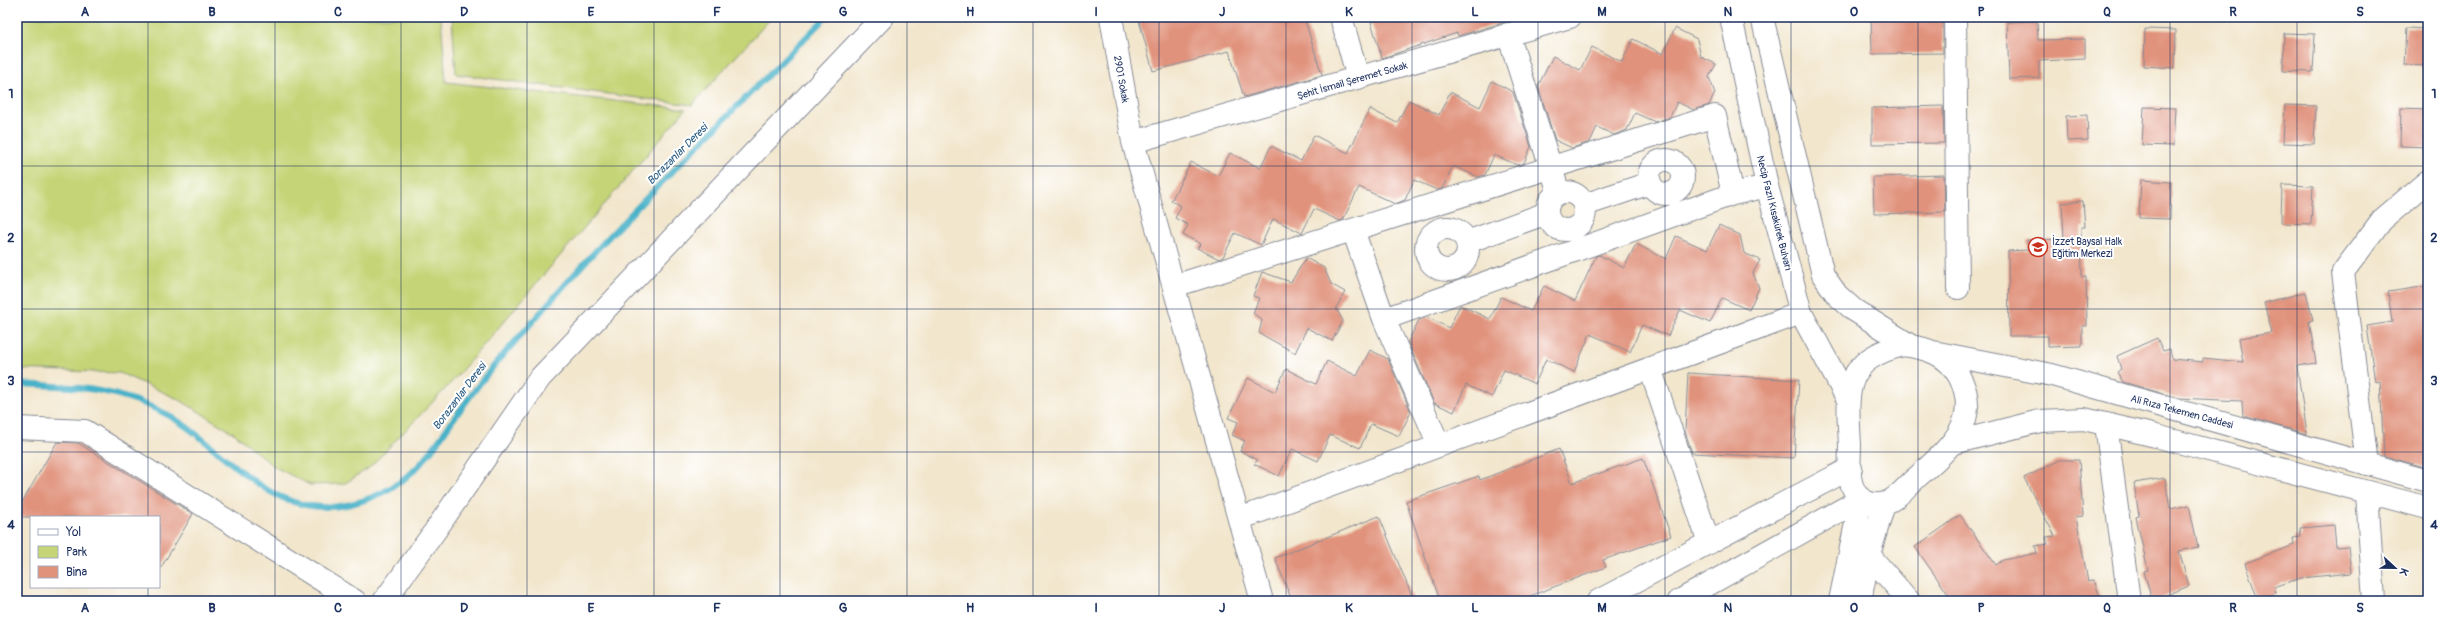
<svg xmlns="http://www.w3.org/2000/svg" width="2445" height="618" font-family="Pangolin,sans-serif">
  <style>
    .green { fill: #c5d476; stroke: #70826a }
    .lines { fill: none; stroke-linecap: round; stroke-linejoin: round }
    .stream { stroke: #4ab2c9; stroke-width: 6 }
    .building { fill: #e0927b }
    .minor-casing { stroke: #868a95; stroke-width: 24 }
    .major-casing { stroke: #868a95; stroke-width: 24 }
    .minor { stroke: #fff; stroke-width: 22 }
    .major { stroke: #fff; stroke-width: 22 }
    .grid { fill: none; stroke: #1b2f5e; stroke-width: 1; stroke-opacity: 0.55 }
    .labels { text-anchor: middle; stroke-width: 4; stroke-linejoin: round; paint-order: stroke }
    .street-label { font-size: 10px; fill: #1b2f5e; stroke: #fff }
    .poi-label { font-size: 10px; fill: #1b2f5e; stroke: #fff; text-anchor: start }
    .water-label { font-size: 11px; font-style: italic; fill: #2b5d83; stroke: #fff }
    .neatline { fill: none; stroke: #1b2f5e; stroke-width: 1.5 }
    .grid-label { font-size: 13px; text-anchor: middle; font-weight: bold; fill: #1b2f5e }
  </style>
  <rect width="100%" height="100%" fill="#fff"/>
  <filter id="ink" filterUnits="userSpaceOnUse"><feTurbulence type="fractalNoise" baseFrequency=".025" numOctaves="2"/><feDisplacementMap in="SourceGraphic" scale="8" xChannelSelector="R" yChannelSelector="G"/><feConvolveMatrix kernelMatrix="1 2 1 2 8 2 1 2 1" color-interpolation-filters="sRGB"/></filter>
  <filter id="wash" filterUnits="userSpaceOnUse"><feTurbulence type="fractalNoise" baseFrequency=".012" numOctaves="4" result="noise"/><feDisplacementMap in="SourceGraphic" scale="16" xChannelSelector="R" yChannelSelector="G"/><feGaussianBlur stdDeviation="0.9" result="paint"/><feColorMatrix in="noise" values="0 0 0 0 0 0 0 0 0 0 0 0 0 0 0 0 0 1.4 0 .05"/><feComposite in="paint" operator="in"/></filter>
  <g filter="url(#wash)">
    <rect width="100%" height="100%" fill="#f2e6cc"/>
    <path class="green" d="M17 17H441L446 82 686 109 451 383 369 468 344 484 310 485 273 466 235 434 178 399 120 373 17 369Z
      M452 17H772L692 105 456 74Z"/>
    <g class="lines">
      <path class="stream" d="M17 384C72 386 115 387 166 414 219 442 257 505 322 507 348 508 376 498 397 484 421 469 437 443 452 421 469 398 485 375 504 354 537 317 569 279 603 243 676 166 752 92 826 17"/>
    </g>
    <g id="blocks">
      <path class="building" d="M1138 17H1304L1322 75 1244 97 1229 51 1153 71Z
        M1387 17H1508L1509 21 1458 36 1457 33 1382 58 1371 22Z
        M1871 17H1943V53L1872 54Z
        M2037 21 2038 40 2085 39V59L2039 61V78L2009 79 2007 22Z
        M1675 28 1697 39 1701 57 1716 64 1709 77 1715 93 1709 105 1694 110 1677 102 1670 117 1655 122 1635 113 1627 130 1614 135 1597 127 1590 142 1572 148 1555 140 1538 86 1553 56 1580 70 1592 47 1622 62 1633 39 1663 54Z
        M2406 28 2428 29V66L2404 65Z
        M2145 29 2176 30 2175 68 2144 66Z
        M2284 33 2315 34 2313 72 2283 71Z
        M1492 81 1513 92 1531 147 1524 163 1517 165 1494 155 1485 175 1478 177 1453 166 1442 189 1437 190 1414 180 1405 200 1395 204 1359 187 1343 220 1340 221 1314 209 1302 233 1273 219 1261 245 1235 233 1223 257 1219 259 1197 248 1201 244 1183 235 1188 225 1175 218 1181 206 1171 201 1191 162 1218 176 1230 153 1260 168 1271 146 1301 161 1314 135 1348 153 1370 109 1397 123 1409 100 1439 115 1450 92 1480 107Z
        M2285 105 2316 106 2314 144 2283 143Z
        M1943 106 1944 143 1872 144V108Z
        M2144 107 2175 108 2173 146 2142 145Z
        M2401 108 2428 109V147L2400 146Z
        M2087 115 2088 140 2067 141 2066 116Z
        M1944 175 1945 212 1874 214 1873 177Z
        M2141 180 2171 182 2170 219 2139 218Z
        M2282 185 2313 186 2311 224 2281 223Z
        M2083 201 2085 227H2081L2082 277H2086L2087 326H2082V346L2048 347V336H2009L2008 251 2028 250 2027 240 2064 239 2062 203Z
        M1719 225 1740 235 1744 253 1760 260 1753 273 1759 288 1749 310 1722 298 1710 323 1680 310 1668 336 1642 325 1630 352 1590 334 1574 372 1546 359 1535 384 1504 370 1492 397 1466 385 1454 412 1434 403 1408 342 1419 320 1427 317 1449 328 1460 305 1490 319 1501 297 1531 311 1544 286 1575 301 1596 256 1599 255 1624 268 1636 244 1666 259 1676 236 1707 250Z
        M1306 258 1324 268 1331 284 1345 292 1336 308 1343 321 1332 341 1307 328 1295 353 1259 333 1262 320 1253 313 1259 298 1253 296 1262 272 1291 282Z
        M2428 286V468L2384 456 2380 381 2375 382 2367 326 2392 322 2388 292Z
        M2306 292 2313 320 2309 321 2316 363 2297 366 2307 434 2243 416 2242 401 2178 398 2123 382 2117 372 2121 369 2117 356 2157 338 2163 351 2170 349 2172 359 2203 362V358L2243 362 2239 338 2272 333 2264 303Z
        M1370 350 1388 359 1411 412 1399 436 1371 424 1360 448 1330 435 1318 461 1292 449 1279 476 1254 464 1258 460 1240 451 1245 441 1232 435 1238 422 1228 418 1248 378 1275 392 1286 369 1316 384 1327 361 1357 376Z
        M1688 373 1799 380 1794 458 1692 453 1685 431Z
        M57 442 78 443 193 514 159 571V517H17V511Z
        M1559 449 1572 483 1643 458 1671 536 1603 560 1606 567 1517 601H1440L1406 501 1479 476 1480 480Z
        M2060 460H2079L2083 516 2076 517 2088 582 2094 580 2101 601H1953L1915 547 1960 515 1996 565 2003 560 2037 553 2035 546 2048 544 2046 537 2055 536 2024 478Z
        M2165 478 2170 509 2189 505 2198 547 2179 551 2189 586 2152 601 2144 571 2148 570 2136 517 2139 516 2134 483Z
        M1379 516 1414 601H1292L1275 558Z
        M2334 525 2336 547 2348 546 2351 573 2301 578 2274 587 2276 593 2258 600 2245 563 2294 545 2293 538 2301 537 2300 528Z"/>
    </g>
  </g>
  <g filter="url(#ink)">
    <use href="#blocks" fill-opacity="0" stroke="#868a95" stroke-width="1"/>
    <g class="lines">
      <defs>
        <path id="minor" d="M1111 17 1133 142 1262 601
          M1341 17 1358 78
          M1955 17 1958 288
          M1508 34 1559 193
          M1133 142 1570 17
          M1649 177a17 17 0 1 1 34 0a17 17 0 1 1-34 0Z
          M1547 211a19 19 0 1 1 38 0a19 19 0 1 1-38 0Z
          M1584 205 1650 183
          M1426 249a21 21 0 1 1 42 0a21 21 0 1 1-42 0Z
          M1353 230 1384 319
          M1467 242 1547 213
          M1174 286 1715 116 1733 194 1767 186
          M1650 368 1709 543
          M2106 424 2129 601
          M17 428 85 431 355 601
          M1439 445 1384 319 1733 194
          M2367 464 2343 272 2382 220 2428 181
          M2367 493 2374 601
          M1239 519 1801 313
          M1869 555 1909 601
          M384 601 435 531 540 378 883 17"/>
        <path id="major" d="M1731 17 1767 186 1801 313 1847 398
          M1762 17 1823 275 1837 295 1854 310 1911 346
          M1903 345C1927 348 1947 354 1959 376 1984 422 1946 451 1915 479 1906 487 1896 500 1885 503 1873 507 1859 501 1854 490 1847 478 1850 458 1850 445 1847 392 1842 360 1903 345Z
          M1933 352 2052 375 2428 481
          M1953 443 2040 421 2084 419 2156 436 2428 508
          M1598 601 1851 468
          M1679 601 1861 499
          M1840 601 1861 499
          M1860 601 1869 555 1884 504"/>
      </defs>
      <use href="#minor" class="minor-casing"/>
      <use href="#major" class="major-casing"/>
      <use href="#minor" class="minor"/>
      <use href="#major" class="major"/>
    </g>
  </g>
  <path class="grid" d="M148 17V517M275 17V601M401 17V601M527 17V601M654 17V601M780 17V601M907 17V601M1033 17V601M1159 17V601M1286 17V601M1412 17V601M1538 17V601M1665 17V601M1791 17V601M1918 17V601M2044 17V601M2170 17V601M2297 17V601M17 166H2428M17 309H2428M17 452H2428M148 587V601"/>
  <defs>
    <symbol id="school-ring" viewBox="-11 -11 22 22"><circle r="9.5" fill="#fff" stroke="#c8321e" stroke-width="1.5"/><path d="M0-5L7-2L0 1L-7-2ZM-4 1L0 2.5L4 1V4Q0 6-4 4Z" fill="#c8321e"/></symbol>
  </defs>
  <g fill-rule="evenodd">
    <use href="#school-ring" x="2027" y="236" width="22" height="22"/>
  </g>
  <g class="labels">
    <g class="street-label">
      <text transform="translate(1122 79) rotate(80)" y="4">2901 Sokak</text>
      <text transform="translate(1352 80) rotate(-16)" y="4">Şehit İsmail Şeremet Sokak</text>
      <text transform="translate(1775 213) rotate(76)" y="4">Necip Fazıl Kısakürek Bulvarı</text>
      <text transform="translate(2182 411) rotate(15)" y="4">Ali Rıza Tekemen Caddesi</text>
    </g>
    <g class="poi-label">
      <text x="2052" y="245">İzzet Baysal Halk<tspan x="2052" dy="12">Eğitim Merkezi</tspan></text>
    </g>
    <g class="water-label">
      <text transform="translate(677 154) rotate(-45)" y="4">Borazanlar Deresi</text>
      <text transform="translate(459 396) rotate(-53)" y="4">Borazanlar Deresi</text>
    </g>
  </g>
  <rect width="2445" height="618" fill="none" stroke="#fff" stroke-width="44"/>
  <rect x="30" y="516" width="130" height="72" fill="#ffffff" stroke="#a4acbf"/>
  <rect x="38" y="529" width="20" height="6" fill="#ffffff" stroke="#a4acbf"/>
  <text x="66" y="536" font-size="12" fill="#1b2f5e">Yol</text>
  <rect x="38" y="546" width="20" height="12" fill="#c5d476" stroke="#a4acbf"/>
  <text x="66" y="556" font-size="12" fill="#1b2f5e">Park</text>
  <rect x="38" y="566" width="20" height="12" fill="#e0927b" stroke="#a4acbf"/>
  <text x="66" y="576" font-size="12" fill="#1b2f5e">Bina</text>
  <g transform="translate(2395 568) rotate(112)" stroke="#ffffff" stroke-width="3" paint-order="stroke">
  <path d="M0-3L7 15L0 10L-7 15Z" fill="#1b2f5e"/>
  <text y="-6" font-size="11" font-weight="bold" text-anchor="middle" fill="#1b2f5e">K</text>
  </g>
  <rect x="22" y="22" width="2401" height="574" class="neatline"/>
  <g class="grid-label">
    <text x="85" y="16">A</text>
    <text x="212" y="16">B</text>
    <text x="338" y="16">C</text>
    <text x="464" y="16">D</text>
    <text x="591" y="16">E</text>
    <text x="717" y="16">F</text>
    <text x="843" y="16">G</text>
    <text x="970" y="16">H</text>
    <text x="1096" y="16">I</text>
    <text x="1222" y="16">J</text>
    <text x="1349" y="16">K</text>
    <text x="1475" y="16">L</text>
    <text x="1602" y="16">M</text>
    <text x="1728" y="16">N</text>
    <text x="1854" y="16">O</text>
    <text x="1981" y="16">P</text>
    <text x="2107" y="16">Q</text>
    <text x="2233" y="16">R</text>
    <text x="2360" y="16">S</text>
    <text x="11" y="98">1</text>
    <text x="2434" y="98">1</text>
    <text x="11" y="242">2</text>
    <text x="2434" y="242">2</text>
    <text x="11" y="385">3</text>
    <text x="2434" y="385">3</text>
    <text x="11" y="529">4</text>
    <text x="2434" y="529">4</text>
    <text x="85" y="612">A</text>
    <text x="212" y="612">B</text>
    <text x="338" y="612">C</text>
    <text x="464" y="612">D</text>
    <text x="591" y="612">E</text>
    <text x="717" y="612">F</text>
    <text x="843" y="612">G</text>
    <text x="970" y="612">H</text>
    <text x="1096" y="612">I</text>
    <text x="1222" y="612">J</text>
    <text x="1349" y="612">K</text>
    <text x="1475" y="612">L</text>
    <text x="1602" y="612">M</text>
    <text x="1728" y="612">N</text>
    <text x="1854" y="612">O</text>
    <text x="1981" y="612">P</text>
    <text x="2107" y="612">Q</text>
    <text x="2233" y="612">R</text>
    <text x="2360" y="612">S</text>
  </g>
</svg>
